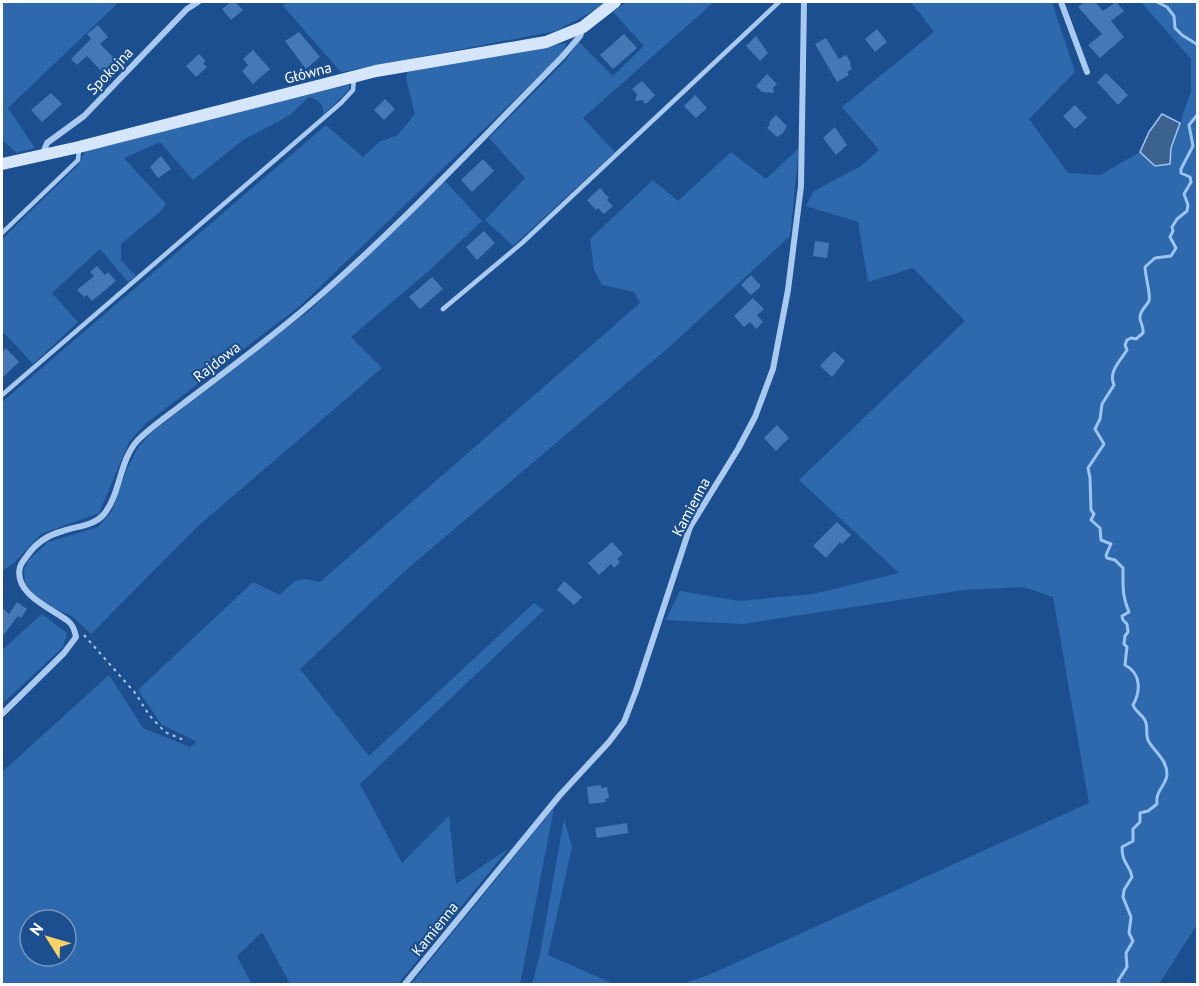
<svg xmlns="http://www.w3.org/2000/svg" width="1199" height="986" font-family="'PT Sans',sans-serif">
  <style>
    .green { fill: #2e69ad; fill-rule: evenodd }
    .water { fill: #3c6290; stroke: #9cc4f0; stroke-width: 1.5 }
    .lines { fill: none; stroke-linecap: round; stroke-linejoin: round }
    .stream { stroke: #9cc4f0; stroke-width: 3 }
    .building { fill: #4478b7 }
    .path { stroke: #a9c9ee; stroke-width: 2; stroke-dasharray: 3 4.5; stroke-linecap: butt }
    .lane { stroke: #a9c9ee; stroke-width: 4.5 }
    .street { stroke: #a9c9ee; stroke-width: 6 }
    .secondary { stroke: #d6e6fa; stroke-width: 12 }
    .labels { text-anchor: middle; stroke-width: 4.5; stroke-linejoin: round; paint-order: stroke }
    .street-label { font-size: 15px; fill: #fff; stroke: #1b4f8f }
  </style>
  <rect width="100%" height="100%" fill="#1b4f8f"/>
  <path class="green" d="M2 2H119L8 108 35 148 17 153 2 140Z
    M287 2H607L597 9 556 31 341 72 283 6Z
    M626 2H714L583 118 615 152 513 246 485 220 525 178 489 138 565 61 579 42 613 76 644 46 613 12Z
    M911 2H1052L1075 72 1029 119 1068 173 1100 175 1140 152 1155 166 1170 163 1171 148 1191 92V59L1141 2H1197L1198 923 1159 984H682L711 974 1089 803 1053 597 1024 587 964 590 743 624 666 620 680 591 739 601 813 594 899 573 799 480 965 321 913 268 868 282 858 222 806 206 814 191 861 166 879 150 842 107 934 32Z
    M567 43 560 56 300 306 145 424 129 442 99 513 41 534 13 564 2 571V402L326 125 363 157 379 142 398 135 415 114 406 79 408 70Z
    M349 85V90L323 115C324 103 319 101 309 97L290 115 243 140 193 180 160 142 124 158 166 204 161 211 121 244V260L136 276 128 282 100 249 52 293 78 322 33 364 5 334H2V239L78 165 85 151 253 106Z
    M799 148 790 236 667 349 406 570 300 669 369 756 534 603 544 610 360 784 402 863 449 816 456 884 509 848 398 984H290L262 932 237 956 252 984H2V772L109 675 143 728 190 747 197 742 161 724 138 690 253 582 280 595C296 579 297 576 320 582L640 303 634 292 602 285 594 270 590 239 653 180 678 201 731 152 766 179ZM30 920H66V956H30Z
    M445 181 482 221 431 269 351 337 382 368 197 527 91 634 72 616 48 606 34 595 25 582 24 570 28 561 48 542 98 527 112 511 127 469 139 446 152 432 310 310Z
    M42 614 67 633 63 647 2 704V650Z
    M554 808 520 984H411Z
    M564 819 572 847 548 955 614 984H532L540 954Z"/>
  <path class="water" d="M1162 114 1180 123 1171 148 1170 164 1155 166 1140 152 1149 132Z"/>
  <g class="lines">
    <path class="stream" d="M1157 2 1167 7 1174 16 1175 28 1182 35 1198 45
      M1120 984 1118 981 1127 967 1126 953 1133 941 1129 933 1131 917 1123 897 1124 890 1132 877C1130 864 1122 865 1122 847L1133 841V829L1140 822V813L1148 811 1157 804C1155 790 1167 785 1167 774 1167 760 1155 752 1149 742 1145 736 1148 729 1146 723 1144 715 1136 713 1133 705 1141 691 1141 673 1125 665L1127 647 1124 644 1125 636 1128 632 1127 624 1123 620 1122 616 1129 612C1122 595 1123 587 1123 568L1115 560 1107 558 1106 555 1111 544 1101 540 1100 528 1091 520 1094 514 1091 510 1090 478 1088 468 1104 444 1095 429 1100 419 1102 404 1114 385C1108 372 1120 361 1127 350L1125 345 1127 340 1131 338 1136 339 1143 333C1144 327 1141 324 1140 319 1139 311 1146 307 1149 301 1151 295 1145 275 1145 267L1155 258 1171 256 1176 248 1170 237 1173 231 1172 227 1177 219 1187 211 1188 205 1184 194 1191 182 1190 177 1181 173V169L1193 146 1189 125 1198 114"/>
  </g>
  <path class="building" d="M231 2H235L243 10 231 20 222 9Z
    M1085 2H1095L1103 11 1116 2 1124 11 1111 21 1124 37 1100 58 1088 45 1102 34 1078 7Z
    M98 25 108 37 100 44 119 63 106 76 87 56 77 65 71 59 91 39 87 34Z
    M877 29 887 42 875 52 865 39Z
    M299 32 320 57 306 69 285 41Z
    M624 34 637 48 613 69 600 55Z
    M756 36 768 53 760 61 746 46Z
    M826 38 839 59 846 55 851 63 850 64 852 69 847 72 849 75 837 82 815 44Z
    M253 50 270 69 253 84 242 71 248 65 243 59Z
    M199 54 206 61 203 63 207 67 196 77 186 66Z
    M1106 73 1128 95 1118 105 1097 82Z
    M767 74 777 84 773 88 774 93 762 92 756 86Z
    M642 81 655 95 646 104 642 100 635 101 637 94 632 89Z
    M51 93 62 104 42 122 31 110Z
    M695 95 707 108 696 118 684 106Z
    M385 99 395 109 384 120 374 110Z
    M1075 105 1087 118 1075 129 1063 116Z
    M776 115 787 126 783 133 777 137 767 128 770 124 769 122Z
    M835 127 847 145 836 155 823 138Z
    M161 156 171 169 158 178 150 167Z
    M483 159 494 171 472 192 461 180Z
    M600 188 609 198 607 200 613 206 604 214 598 208 596 210 587 200Z
    M484 231 495 243 477 260 466 247Z
    M815 241 829 243 827 258 813 256Z
    M97 266 105 275 108 272 116 281 92 301 87 295 84 297 77 290 94 276 90 272Z
    M751 275 761 286 751 295 741 285Z
    M432 277 443 289 420 309 409 297Z
    M753 298 764 309 757 315 763 322 756 329 750 322 744 327 734 316Z
    M6 348 19 362 2 378V352Z
    M834 351 845 361 832 377 820 366Z
    M777 425 789 438 776 451 764 438Z
    M837 522 851 535 842 544 840 542 826 558 813 546Z
    M612 542 623 554 617 559 620 562 614 568 611 564 599 575 588 563Z
    M564 581 582 597 574 605 557 590Z
    M17 602 27 609 21 618 18 616 2 637V608L9 614Z
    M601 785V788L607 787 609 798 605 799 606 802 589 804 587 787Z
    M627 823 628 833 597 838 595 828Z"/>
  <g class="lines">
    <path class="path" d="M84 635 136 694 149 715 165 732 186 741"/>
    <path class="lane" d="M2 233 78 160 79 149
      M443 309 522 243 779 2
      M2 395 341 103 353 90 354 78"/>
    <path class="street" d="M1061 2 1087 72
      M42 156 47 143 84 116 187 9 198 2
      M2 714 64 653 76 637C75 631 73 625 68 621 53 609 13 594 20 567 21 563 24 560 27 556 35 544 48 535 63 531 77 526 94 526 104 514 121 493 119 460 138 440 152 426 169 415 184 403 224 373 264 343 302 311 394 233 477 143 562 57L580 36 583 28
      M405 984 560 795 609 742 624 722 636 691 690 527 738 449 755 417 773 369 788 290 801 186 804 2"/>
    <path class="secondary" d="M2 164 79 147 376 71 546 42 583 27 615 2"/>
  </g>
  <g class="labels">
    <g class="street-label">
      <text transform="translate(110 71) rotate(-46)" y="5">Spokojna</text>
      <text transform="translate(308 73) rotate(-14)" y="5">Główna</text>
      <text transform="translate(217 362) rotate(-38)" y="5">Rajdowa</text>
      <text transform="translate(691 507) rotate(-62)" y="5">Kamienna</text>
      <text transform="translate(435 929) rotate(-51)" y="5">Kamienna</text>
    </g>
  </g>
  <rect width="1199" height="986" fill="none" stroke="#ffffff" stroke-width="6"/>
  <g transform="translate(48 938) rotate(307)"><circle r="28" fill="#1b4f8f" stroke="#7695bc" stroke-width="1.5"/>
  <path d="M0-4.5L10 22L0 15L-10 22Z" fill="#ffd166"/>
  <text y="-9" font-size="16" font-weight="bold" text-anchor="middle" fill="#ffffff">N</text>
  </g>
</svg>
